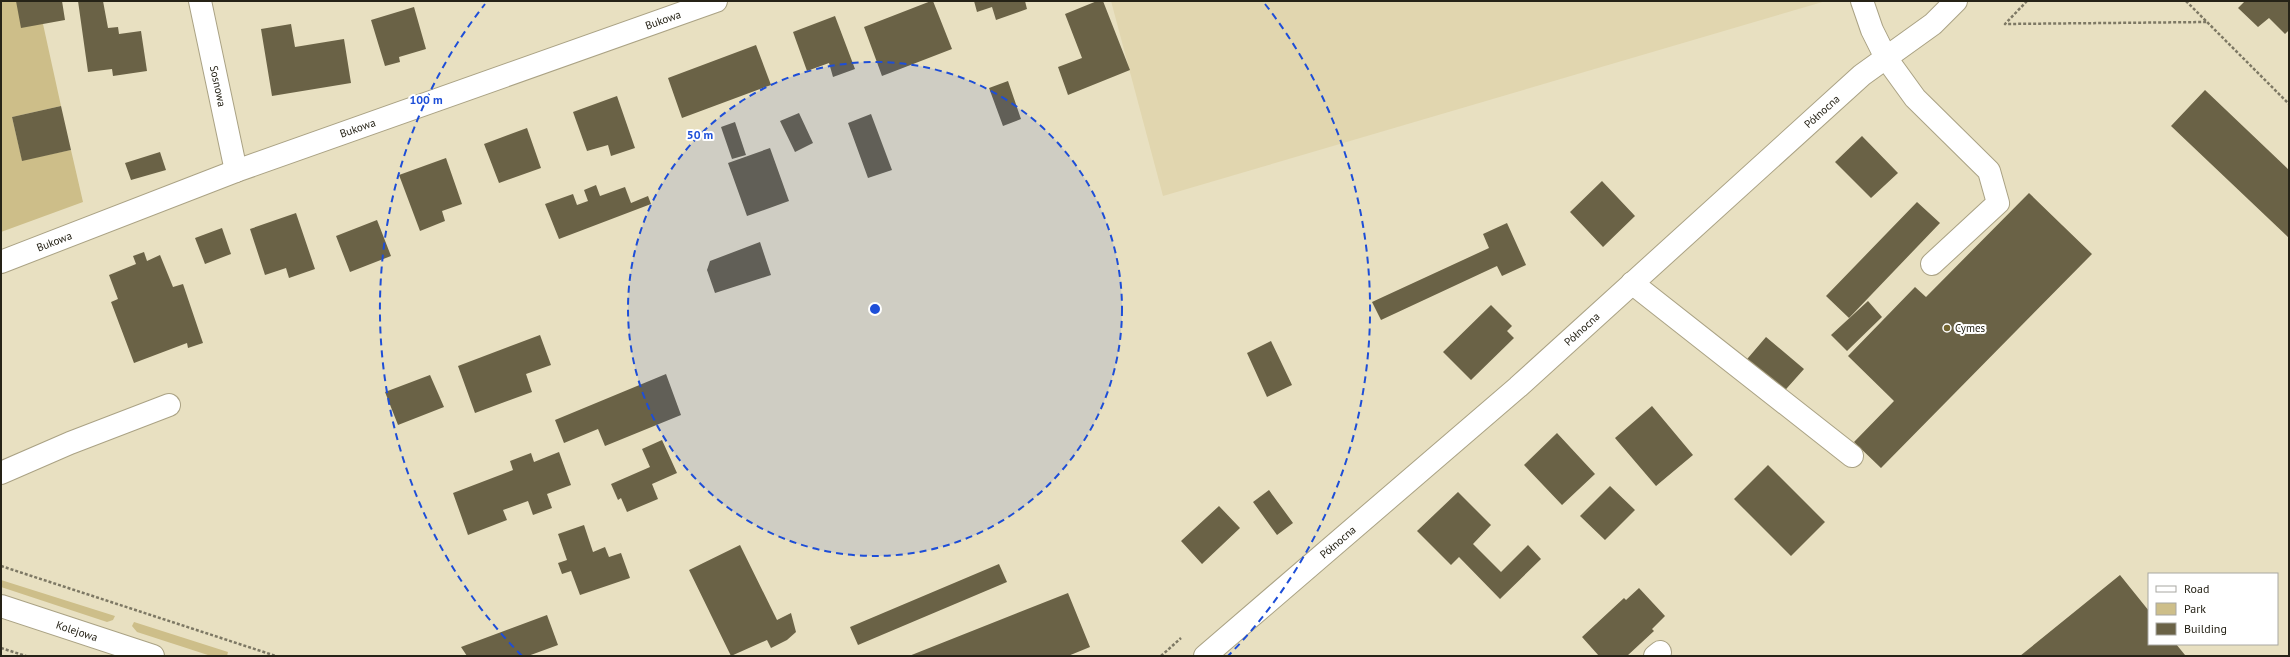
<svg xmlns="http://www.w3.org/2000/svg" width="2290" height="657" font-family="'PT Sans',sans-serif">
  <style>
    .built { fill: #e1d6af }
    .green { fill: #cdbe89 }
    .building { fill: #6a6246 }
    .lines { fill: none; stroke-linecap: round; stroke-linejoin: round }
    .minor-casing { stroke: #aaa284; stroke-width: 24 }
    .path { stroke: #7d7864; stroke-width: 2.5; stroke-dasharray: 3 2; stroke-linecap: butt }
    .minor { stroke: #fff; stroke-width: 22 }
    .ring { fill: none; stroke: #1d4ed8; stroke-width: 2; stroke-dasharray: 7 5 }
    .poi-dot { fill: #736532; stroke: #fff; stroke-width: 1.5 }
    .labels { text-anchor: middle; stroke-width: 4; stroke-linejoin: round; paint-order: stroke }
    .street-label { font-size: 11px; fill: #262317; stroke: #fff }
    .poi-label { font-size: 11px; fill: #262317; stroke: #fff; text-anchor: start }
    .centre { fill: #1d4ed8; stroke: #fff; stroke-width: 2 }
    .ring-label { font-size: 12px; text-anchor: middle; font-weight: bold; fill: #1d4ed8; stroke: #fff; stroke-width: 4; stroke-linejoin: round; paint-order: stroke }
  </style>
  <rect width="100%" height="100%" fill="#e8e0c1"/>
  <path class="built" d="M1111 1H1826L1163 196Z"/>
  <path class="green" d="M1 1H16L43 24 61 106 12 117 22 160 71 150 83 202 1 232Z
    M1 580 115 616 113 620 107 622 1 587Z
    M134 622 228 652 227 656H211L137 632 132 626Z"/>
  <path class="building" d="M16 1H62L65 20 21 28Z
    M78 1H103L108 28 118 27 119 34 141 31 147 71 113 76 112 69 88 72Z
    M931 1H933L952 49 882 76 864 27Z
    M974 1H1025L1027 9 996 20 992 7 977 12Z
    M1097 1H1103L1130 70 1068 95 1058 67 1082 58 1065 14Z
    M2245 1H2289V30L2285 34 2269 18 2258 27 2238 8Z
    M414 7 426 49 399 57 400 62 385 66 371 20Z
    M835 16 855 69 833 77 829 63 807 71 793 32Z
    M291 24 295 47 344 39 351 83 272 96 261 29Z
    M756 45 771 85 682 118 668 78Z
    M1008 81 1021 119 1003 126 989 88Z
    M2205 90 2289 170V238L2171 126Z
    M617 96 635 148 611 156 608 145 587 151 573 112Z
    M61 106 71 150 22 161 12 117Z
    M799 113 813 143 795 152 780 121Z
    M871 114 892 170 868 178 848 123Z
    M735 122 746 155 732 159 721 127Z
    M527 128 541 168 499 183 484 144Z
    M1862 136 1898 173 1871 198 1835 162Z
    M770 148 789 201 747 216 728 163Z
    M160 152 166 170 131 180 125 163Z
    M446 158 462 204 442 211 445 221 420 231 399 175Z
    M1602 181 1635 216 1603 247 1570 212Z
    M596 185 600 196 625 187 631 203 648 196 651 204 559 239 545 204 573 194 577 205 588 201 584 190Z
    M2029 193 2092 254 1881 468 1854 442 1894 401 1848 356 1915 287 1926 297Z
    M1917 202 1940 223 1849 318 1826 296Z
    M296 213 315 269 289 278 286 268 265 275 250 229Z
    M377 220 391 256 350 272 336 236Z
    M1507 223 1526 265 1502 276 1497 266 1381 320 1372 302 1489 248 1483 234Z
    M222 228 231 254 205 264 195 238Z
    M760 242 771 275 715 293 707 270 710 261Z
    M144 252 147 261 160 255 173 287 183 284 203 343 188 348 187 343 134 363 111 302 118 299 109 275 136 264 133 256Z
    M1868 301 1882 317 1847 351 1831 335Z
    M1491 305 1512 326 1507 331 1514 338 1471 380 1443 352Z
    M540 335 551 365 526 374 532 392 475 413 458 366Z
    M1766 337 1804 369 1779 397 1742 365Z
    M1271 341 1292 385 1267 397 1247 353Z
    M666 374 681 415 605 446 598 429 564 443 555 420Z
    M430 375 444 407 398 425 385 392Z
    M1652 406 1693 455 1656 486 1615 438Z
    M1557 433 1595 474 1562 505 1524 465Z
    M662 440 677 473 652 484 658 499 627 512 621 498 618 500 611 484 650 467 642 449Z
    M559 452 571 485 547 494 552 508 533 515 528 501 503 510 507 520 468 535 453 493 513 470 510 461 531 453 534 462Z
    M1768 465 1825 522 1791 556 1734 499Z
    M1610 486 1635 510 1605 540 1580 516Z
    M1269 490 1293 523 1277 535 1253 502Z
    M1458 492 1491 525 1473 544 1501 572 1528 545 1541 559 1500 599 1459 557 1451 565 1417 531Z
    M1219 506 1240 528 1202 564 1181 541Z
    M584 525 593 552 605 547 609 557 621 553 630 578 580 595 571 571 562 574 558 563 567 560 558 534Z
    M740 545 777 620 791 613 796 632 787 640 771 648 767 640 731 656 689 570Z
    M999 564 1007 582 858 645 850 627Z
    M2120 575 2149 611V644H2176L2185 655 2020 656Z
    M1639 588 1665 616 1652 629 1654 631 1627 656H1599L1582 637 1624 598 1626 600Z
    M1068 593 1090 647 1068 656H909Z
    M547 615 558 645 528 656H467L461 647Z"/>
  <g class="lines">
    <defs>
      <g id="minor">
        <path id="s1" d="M200 1 236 171"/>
        <path d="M1862 1 1872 30 1886 58 1915 98 1989 171 1998 203 1932 264"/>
        <path id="s2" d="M1 262 236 171 716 1"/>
        <path d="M1632 283 1852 456"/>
        <path d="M1 473 70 443 169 405"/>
        <path id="s3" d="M1 606 153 656"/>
        <path id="s4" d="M1205 656 1518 387 1862 75 1933 24 1956 1"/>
        <path d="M1655 656 1660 652"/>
      </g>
    </defs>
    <use href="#minor" class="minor-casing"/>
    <path class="path" d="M2027 1 2005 24 2207 22
      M2186 1 2289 104
      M1 566 276 656
      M1 648 26 656
      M1161 656 1181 638"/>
    <use href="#minor" class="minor"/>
  </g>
  <circle cx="875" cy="309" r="247" fill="#1d4ed8" fill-opacity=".12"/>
  <g class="ring">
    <circle cx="875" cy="309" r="247"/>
    <path d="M522 656A495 495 0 0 1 485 4M1265 4A495 495 0 0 1 1228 656"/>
  </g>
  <circle class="poi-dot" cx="1947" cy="328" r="4"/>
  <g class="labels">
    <g class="street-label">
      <text dy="4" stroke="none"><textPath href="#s2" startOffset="705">Bukowa</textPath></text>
      <text dy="4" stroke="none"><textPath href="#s1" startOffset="87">Sosnowa</textPath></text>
      <text dy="4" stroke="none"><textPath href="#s4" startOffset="823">Północna</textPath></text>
      <text dy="4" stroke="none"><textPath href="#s2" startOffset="381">Bukowa</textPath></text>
      <text dy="4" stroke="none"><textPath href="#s2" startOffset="57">Bukowa</textPath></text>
      <text dy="4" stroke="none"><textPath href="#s4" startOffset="499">Północna</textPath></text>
      <text dy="4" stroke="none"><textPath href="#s4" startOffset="175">Północna</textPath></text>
      <text dy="4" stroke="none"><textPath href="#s3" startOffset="80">Kolejowa</textPath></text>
    </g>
    <g class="poi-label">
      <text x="1955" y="332">Cymes</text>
    </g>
  </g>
  <circle cx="875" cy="309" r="6" class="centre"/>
  <g class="ring-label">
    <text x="426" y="104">100 m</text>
    <text x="700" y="139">50 m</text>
  </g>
  <rect width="2290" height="657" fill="none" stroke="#262317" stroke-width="4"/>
  <rect x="2148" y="573" width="130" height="72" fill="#ffffff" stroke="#a8a7a2"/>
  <rect x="2156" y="586" width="20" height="6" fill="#ffffff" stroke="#a8a7a2"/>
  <text x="2184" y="593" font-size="12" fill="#262317">Road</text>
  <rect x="2156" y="603" width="20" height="12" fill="#cdbe89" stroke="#a8a7a2"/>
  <text x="2184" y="613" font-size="12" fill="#262317">Park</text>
  <rect x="2156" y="623" width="20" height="12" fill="#6a6246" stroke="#a8a7a2"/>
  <text x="2184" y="633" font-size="12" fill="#262317">Building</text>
</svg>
